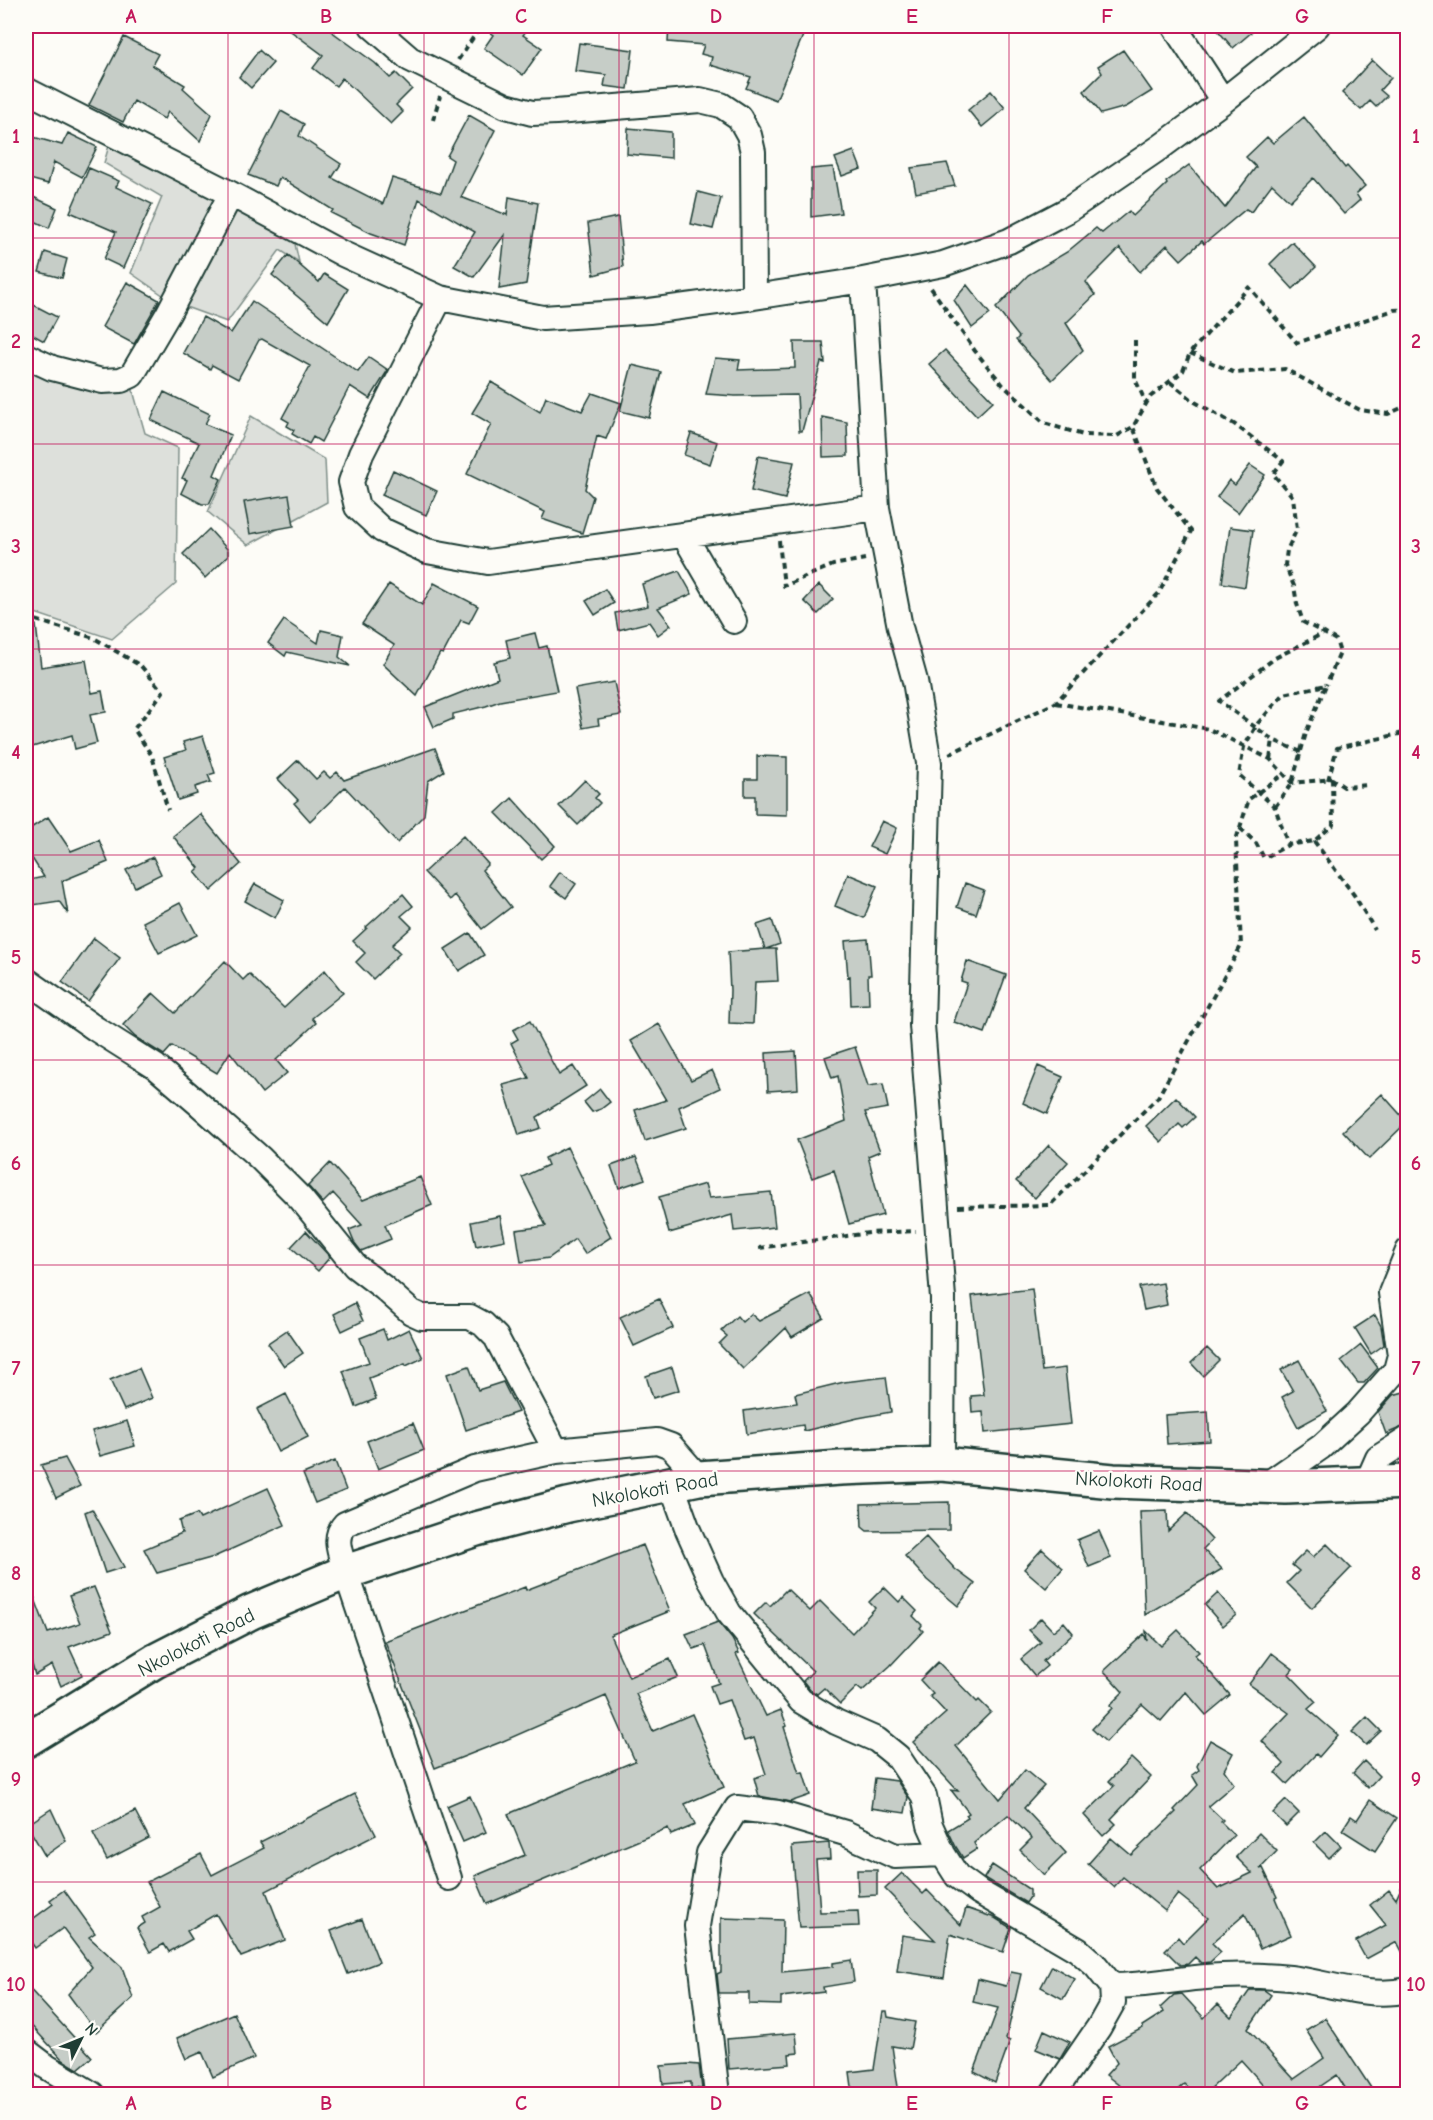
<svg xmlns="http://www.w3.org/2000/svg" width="1433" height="2120" font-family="'Comic Neue',sans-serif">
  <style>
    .green { fill: #dde0db; stroke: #7e8e88; stroke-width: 1.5 }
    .building { fill: #c6cdc7; stroke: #1f3d34; stroke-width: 1.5 }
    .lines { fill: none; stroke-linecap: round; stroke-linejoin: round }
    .street-casing { stroke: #1f3d34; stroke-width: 28 }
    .secondary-casing { stroke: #1f3d34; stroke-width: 38 }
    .path { stroke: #1f3d34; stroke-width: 4; stroke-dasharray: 6 4.5; stroke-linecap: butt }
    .street { stroke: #fdfcf7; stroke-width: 24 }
    .secondary { stroke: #fdfcf7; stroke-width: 33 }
    .grid { fill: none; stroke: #c2185b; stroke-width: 1.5; stroke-opacity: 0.55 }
    .labels { text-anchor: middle; stroke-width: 4.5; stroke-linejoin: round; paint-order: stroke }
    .street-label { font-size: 20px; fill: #1f3d34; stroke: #fdfcf7 }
    .neatline { fill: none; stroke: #c2185b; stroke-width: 2 }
    .grid-label { font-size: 20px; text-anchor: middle; font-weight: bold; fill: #c2185b }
  </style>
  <rect width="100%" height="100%" fill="#fdfcf7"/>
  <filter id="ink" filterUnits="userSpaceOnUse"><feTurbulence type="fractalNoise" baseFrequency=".0167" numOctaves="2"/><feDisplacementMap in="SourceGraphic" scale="12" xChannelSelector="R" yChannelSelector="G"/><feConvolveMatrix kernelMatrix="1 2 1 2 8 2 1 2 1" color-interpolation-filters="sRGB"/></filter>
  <g filter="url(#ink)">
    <path class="green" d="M110 142 218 198 167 298 131 273 162 197 104 163Z
      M234 205 293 235 299 262 280 250 227 322 183 306Z
      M26 366 132 387 145 433 178 448 176 584 112 639 26 610Z
      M251 416 325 460 327 502 248 545 208 512Z"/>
    <path class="building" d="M284 26H324L375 63 390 78 396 73 412 89 396 105 403 112 391 124 342 78 336 86 313 68 323 55Z
      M480 26H530L523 35 542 48 523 75 484 48 493 35Z
      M669 26H807L776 100 746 88 751 77 710 65 712 57 701 54 704 45 668 42Z
      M1214 26H1259L1233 48Z
      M124 37 158 54 152 65 185 85 183 88 212 114 200 141 168 112 164 119 134 101 123 122 89 105Z
      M579 43 633 50 628 89 604 86 606 75 575 71Z
      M259 50 273 63 251 88 239 77Z
      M1123 50 1152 91 1126 107 1101 114 1084 91 1102 73 1098 66Z
      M1372 60 1391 78 1380 90 1387 96 1376 107 1370 101 1361 110 1342 93Z
      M991 91 1005 108 982 127 968 110Z
      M281 111 304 124 299 136 341 164 332 178 383 204 392 178 441 193 453 160 447 156 469 115 495 130 461 197 507 215 509 197 538 203 526 284 499 289 505 234 474 277 454 266 475 232 419 199 404 245 371 233 331 213 333 210 280 177 276 186 248 175Z
      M1304 117 1345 168 1347 166 1365 186 1356 194 1360 200 1344 214 1313 178 1290 201 1272 184 1251 212 1246 209 1204 244 1202 241 1181 260 1167 245 1140 272 1120 248 1086 282 1095 295 1066 323 1083 350 1052 380 1016 340 1019 337 996 308 1028 275 1067 252 1096 228 1102 233 1129 211 1133 216 1167 184 1166 182 1189 165 1225 208 1256 167 1246 157 1267 137 1273 143Z
      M628 128 671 132V158L627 154Z
      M68 133 97 147 82 177 54 162 48 184 26 178V166L33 137 62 145Z
      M854 151 861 169 842 176 835 158Z
      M947 163 955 186 916 193 911 168Z
      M833 167 841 213 811 217V169Z
      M89 168 119 181 116 187 152 204 123 268 104 259 116 232 70 212Z
      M698 192 721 198 713 229 691 224Z
      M31 196 57 208 49 228 26 217V208Z
      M618 217 623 267 594 275 588 223Z
      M1292 242 1316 267 1293 289 1270 264Z
      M45 252 67 259 62 278 39 272Z
      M288 255 319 282 324 274 348 289 328 322 272 275Z
      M127 282 159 300 134 344 102 327Z
      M967 285 990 314 972 328 954 300Z
      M26 301 57 317 44 341 26 331Z
      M252 301 358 372 369 357 388 370 370 399 350 386 321 442 313 437 309 444 292 434 294 430 287 426 289 422 282 418 310 366 262 339 259 340 238 379 212 365 210 369 183 353 203 317 231 333Z
      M794 342H823L825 363 821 362 802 431H799L797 395 735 396 706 394 715 358 740 360 738 370 795 368Z
      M945 350 993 401 977 416 929 364Z
      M632 365 661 372 649 418 620 411Z
      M491 382 540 412 546 397 582 411 592 393 621 403 606 439 597 436 585 489 593 497 582 533 542 519 545 512 467 474 491 424 472 413Z
      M164 392 210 414 205 424 231 435 214 475 221 479 209 504H202L181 493 187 480 182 478 199 443 151 420Z
      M822 417 847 422 848 456 823 457Z
      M691 433 717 442 710 464 684 455Z
      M758 456 794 462 785 499 751 491Z
      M1250 465 1265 475 1238 513 1217 497 1229 480 1235 485Z
      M393 470 437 491 426 515 382 495Z
      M289 495 294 526 250 534 244 502Z
      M1230 527 1253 530 1245 587 1222 583Z
      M209 529 228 550V556L205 578 183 554Z
      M679 571 692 594 658 608 671 625 658 635 649 622 618 630 615 613 648 606 642 584Z
      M434 583 478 606 469 623 461 620 443 654 440 653 417 696 383 664 394 645 362 624 389 584 422 605Z
      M819 585 833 599 818 614 804 601Z
      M605 589 614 603 595 615 586 601Z
      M284 620 318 643 321 630 343 635 339 657 350 666 287 652 285 656 268 643Z
      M36 625 41 667 86 660 92 693 102 691 106 712 90 715 97 743 75 749 72 735 26 749V626Z
      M535 633 539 648 547 646 557 691 500 701 486 706 453 714V719L434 727 425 707 498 678 494 662 510 658 506 640Z
      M614 682 621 715 598 719 599 725 583 728 575 689Z
      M203 736 215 773 208 775 211 782 195 787 197 794 178 800 164 757 186 750 183 742Z
      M435 748 444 771 428 781 424 815 397 843 345 787 310 821 294 803 298 800 278 779 298 760 316 779 324 772 330 778 337 772 344 780Z
      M757 756 787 757V815L755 814V796H745V779H757Z
      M585 780 599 794 595 798 600 803 578 825 559 806Z
      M512 798 555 846 541 859 496 813Z
      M200 814 241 864 211 891 195 872 199 868 173 836Z
      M48 817 71 851 99 840 108 862 62 881 68 914 59 901 33 905 29 880 44 877 26 849V831Z
      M882 821 897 828 885 854 869 847Z
      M463 836 488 864 482 870 511 907 482 929 455 895 450 900 424 872Z
      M153 857 161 874 135 887 126 870Z
      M560 872 576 884 566 898 550 886Z
      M848 874 877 886 864 918 835 906Z
      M965 883 984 890 976 914 957 907Z
      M255 884 284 900 275 918 245 901Z
      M403 894 413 906 401 916 412 927 392 945 400 953 373 979 356 962 365 953 353 941 367 928 366 927Z
      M180 903 197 935 159 953 143 922Z
      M772 920 780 944 766 949H776L778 981 755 982 753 1024 729 1023 730 990 728 952 765 949 757 925Z
      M470 933 484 955 459 971 445 949Z
      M94 938 120 958 88 1001 62 982Z
      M868 939 871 975H868L869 1004 851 1005 850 976 848 977 845 941Z
      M225 961 243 980 249 974 284 1008 325 970 343 993 312 1018 316 1023 276 1060 287 1073 262 1093 230 1052 217 1073 172 1046 164 1055 135 1037 123 1025 153 993 175 1013Z
      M967 961 1006 975 985 1033 954 1022 967 983 961 981Z
      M530 1021 559 1075 573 1066 586 1086 537 1117 541 1128 519 1135 503 1085 529 1078 511 1043 518 1039 513 1030Z
      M659 1024 691 1080 712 1070 720 1088 679 1107 686 1128 645 1141 635 1110 666 1100 631 1041Z
      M855 1047 868 1086 883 1084 888 1108 865 1112 880 1151 868 1156 883 1215 849 1224 834 1170 812 1178 797 1140 846 1121 838 1076 832 1078 825 1057Z
      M796 1051 798 1089 768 1091 766 1053Z
      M1038 1066 1063 1077 1047 1114 1023 1103Z
      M600 1089 610 1102 601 1109 592 1112 584 1102Z
      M1382 1094 1407 1122 1369 1159 1343 1131Z
      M1176 1097 1195 1117 1183 1128 1179 1124 1161 1142 1146 1126Z
      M1049 1145 1068 1162 1035 1198 1016 1181Z
      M567 1147 611 1237 585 1254 575 1239 549 1258 521 1262 516 1230 546 1226 522 1177 548 1165 545 1158Z
      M636 1157 645 1179 619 1188 611 1166Z
      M330 1163 363 1200 420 1177 432 1205 385 1225 391 1239 361 1251 354 1242 349 1230 362 1225 333 1193 323 1203 308 1186Z
      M705 1184 709 1198 771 1192 775 1227 734 1231 732 1215 669 1233 659 1197Z
      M500 1216 505 1240 476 1246 471 1222Z
      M306 1231 330 1257 318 1271 291 1247Z
      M1163 1283 1167 1305 1144 1310 1139 1287Z
      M1032 1289 1042 1371 1065 1368 1071 1424 985 1433 983 1412 972 1413 971 1396 984 1395 972 1296Z
      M810 1294 824 1318 792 1337 786 1328 743 1369 719 1344 727 1336 721 1331 737 1316 742 1322 751 1314 759 1321Z
      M659 1299 673 1328 634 1346 620 1317Z
      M355 1303 363 1321 342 1331 334 1314Z
      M1375 1315 1381 1326 1384 1345 1371 1354 1355 1328Z
      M383 1329 387 1340 409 1329 423 1358 406 1366 405 1364 369 1378 376 1399 356 1407 343 1371 369 1362 360 1338Z
      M287 1330 303 1353 284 1366 268 1343Z
      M1361 1345 1378 1368 1364 1383H1358L1341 1361Z
      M1207 1348 1219 1360 1203 1376 1191 1363Z
      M1299 1360 1327 1411 1298 1427 1282 1397 1293 1391 1281 1370Z
      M469 1366 478 1390 503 1382 518 1412 466 1430 447 1374Z
      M672 1367 679 1390 653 1398 646 1376Z
      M139 1368 152 1398 124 1410 110 1380Z
      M886 1377 891 1412 858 1418 804 1431 803 1425 747 1434 744 1411 797 1403 795 1394 844 1382Z
      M1404 1392 1407 1403V1425L1386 1434 1378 1412 1393 1395Z
      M286 1394 308 1437 278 1452 257 1409Z
      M1208 1412 1210 1441 1167 1444 1165 1415Z
      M127 1421 135 1446 100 1456 92 1431Z
      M413 1423 424 1450 378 1469 367 1441Z
      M65 1458 80 1486 56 1498 41 1465Z
      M335 1461 346 1490 315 1503 303 1474Z
      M268 1488 285 1525 214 1557 157 1573 144 1549 182 1533 179 1521 197 1514 200 1519Z
      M949 1502V1530L867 1531 862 1527 861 1504Z
      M92 1509 124 1567 105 1573 85 1512Z
      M1167 1511 1168 1531 1187 1513 1212 1540 1203 1549 1222 1569 1145 1615 1140 1512Z
      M1099 1531 1111 1558 1089 1567 1077 1540Z
      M926 1537 955 1569 975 1584 958 1606 927 1580 905 1556Z
      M1327 1544 1351 1568 1312 1608 1287 1583 1299 1571 1292 1565 1306 1551 1313 1557Z
      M643 1545 670 1611 610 1635 629 1677 670 1659 678 1677 636 1694 653 1731 692 1714 724 1787 685 1804 695 1825 671 1835 668 1828 487 1904 475 1876 525 1855 508 1814 635 1761 606 1696 501 1742 435 1768 385 1641 525 1587 526 1590Z
      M1042 1549 1063 1568 1046 1588 1024 1569Z
      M26 1578H27L48 1633 80 1623 69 1596 94 1587 112 1631 69 1647 82 1675 61 1686 52 1665 35 1675 26 1643Z
      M884 1587 899 1602 903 1597 917 1611 913 1616 922 1625 920 1628 923 1631 890 1666 862 1691 857 1687 840 1704 824 1688 817 1694 810 1690 803 1681 813 1671 754 1614 766 1602 770 1606 787 1589 810 1611 820 1601 852 1633 875 1608 869 1602Z
      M1218 1593 1236 1615 1223 1626 1205 1605Z
      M1041 1618 1053 1631 1064 1622 1073 1633 1043 1661 1047 1666 1035 1676 1021 1659 1041 1642 1029 1630Z
      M718 1622 732 1639 739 1653 736 1654 766 1716 781 1710 787 1726 784 1727 799 1773 803 1772 810 1795 790 1802 759 1796 754 1778 766 1774 754 1738 744 1741 729 1700 717 1704 710 1686 719 1683 705 1645 693 1649 686 1634Z
      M1178 1630 1199 1652 1195 1655 1230 1695 1206 1715 1186 1692 1161 1721 1142 1704 1106 1742 1092 1729 1112 1708 1110 1706 1111 1704 1123 1692 1104 1671 1144 1634 1147 1641 1146 1631 1161 1646Z
      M1272 1653 1293 1669 1289 1674 1316 1702 1308 1709 1338 1735 1319 1757 1316 1754 1287 1784 1276 1773 1284 1764 1262 1741 1289 1713 1249 1684Z
      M938 1662 977 1702 979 1700 991 1712 956 1746 1000 1799 1025 1770 1044 1786 1024 1808 1066 1853 1044 1875 1020 1850 1032 1838 1008 1815 974 1843 977 1849 963 1858 956 1847 948 1830 968 1818 966 1815 969 1813 951 1790 958 1791 913 1742 946 1713 930 1696 933 1694 920 1680Z
      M1367 1717 1381 1731 1366 1745 1352 1732Z
      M1210 1740 1233 1753 1224 1770 1234 1784 1208 1806 1223 1820 1221 1822 1234 1835 1200 1870 1218 1889 1252 1873 1236 1857 1259 1833 1277 1851 1260 1869 1263 1868 1277 1897 1275 1898 1291 1935 1260 1949 1245 1914 1212 1943 1221 1952 1210 1962 1201 1963 1195 1957 1188 1964 1180 1965 1165 1950 1178 1937 1183 1943 1208 1918 1178 1894 1165 1911 1123 1877 1114 1887 1088 1864 1111 1838 1131 1855 1176 1812 1174 1810 1198 1785 1192 1775 1199 1770 1197 1766Z
      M1131 1758 1151 1777 1111 1819 1116 1824 1103 1836 1084 1815 1114 1786 1109 1781Z
      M1364 1761 1379 1776 1368 1788 1353 1773Z
      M875 1778 897 1781 908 1797 905 1813 871 1808Z
      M355 1794 376 1835 266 1891 285 1940 241 1957 216 1914 187 1931 192 1939 169 1952 164 1944 150 1952 137 1928 145 1923 142 1917 160 1907 147 1882 201 1854 212 1875 264 1848 260 1842Z
      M470 1796 486 1832 463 1842 447 1806Z
      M1286 1800 1299 1813 1286 1826 1273 1813Z
      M1370 1800 1397 1818 1375 1851 1342 1830 1351 1816 1357 1820Z
      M51 1809 66 1841 45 1856 27 1825Z
      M135 1811 149 1838 107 1860 93 1833Z
      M1326 1831 1341 1846 1329 1858 1314 1843Z
      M829 1843 830 1859 816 1860 820 1912 858 1911 859 1926 799 1928 792 1846Z
      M992 1865 1030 1890V1897L1026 1903 984 1878Z
      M857 1870H877V1895L858 1896Z
      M902 1873 923 1894 927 1890 961 1925 966 1908 995 1918 1011 1928 1003 1952 950 1934 944 1978 897 1971 902 1935 935 1940 885 1889Z
      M1407 1875V1961L1397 1942 1366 1959 1356 1941 1386 1925 1370 1905 1389 1890 1396 1899Z
      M64 1890 95 1933 89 1937 122 1967 133 1998 96 2032 68 1994 92 1967 63 1928 35 1948 26 1935V1924L53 1904 50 1900Z
      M721 1918 783 1920 782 1972 833 1967V1963L851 1960 854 1982 823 1987 824 1992 781 1997V2005L749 2004V1993H719L717 1974 721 1972Z
      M362 1919 379 1962 348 1974 331 1931Z
      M1052 1966 1075 1979 1063 1999 1041 1987Z
      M1011 1972 1021 1974 1006 2039 1010 2041 995 2083 974 2072 998 2008 973 2002 978 1979 1006 1986Z
      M26 1985 92 2057 78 2069 63 2060 26 2020Z
      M1250 1990H1264L1271 1995 1248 2029 1294 2079 1324 2058 1306 2030 1325 2018 1375 2094H1349L1337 2075 1309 2094H1271L1275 2092 1270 2086 1267 2089 1241 2060 1205 2094H1195L1184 2084 1173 2094H1130L1106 2075 1117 2063 1108 2046 1143 2028 1142 2026 1164 2012 1160 2008 1174 1995 1182 1994 1204 2018 1218 2004 1231 2017Z
      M883 2011H887L888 2017 915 2022 910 2049 892 2046 899 2094H853L850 2072 874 2069Z
      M234 2013 254 2058 213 2077 202 2052 186 2059 177 2038Z
      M1044 2030 1070 2042 1060 2059 1036 2049Z
      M796 2033 798 2053 789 2054 790 2064 729 2069 727 2039Z
      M688 2064 699 2065 702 2089 691 2088V2082L663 2084 661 2066Z"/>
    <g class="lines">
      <defs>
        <path id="street" d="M372 26 410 59 506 106 532 113 556 112 700 100 721 105 739 117 749 135 753 152 754 297
          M1174 26 1223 101
          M26 90 231 194 343 254 440 298 543 318 649 311 754 297 863 280 943 264 1009 241 1068 210 1162 146 1223 101 1317 26
          M863 280 877 508 900 627 915 681 929 763 922 1025 943 1298 942 1464
          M440 298 361 454 351 482 357 507 382 530 427 551 488 562 877 508
          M26 356 52 368 102 381 121 380 132 375 168 314 231 194
          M684 535 734 621
          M26 980 96 1029 156 1067 198 1103 260 1158 301 1199 355 1266 384 1288 411 1312 422 1317H470L483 1324 496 1337 556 1451
          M671 1483 688 1530 711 1581 729 1613 801 1701 836 1722 877 1740 898 1757 924 1796 930 1825 943 1854 957 1876 979 1892 1078 1950 1096 1966 1112 1986 1113 2002 1099 2027 1053 2094
          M1367 1483 1378 1458 1408 1439
          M1263 1487 1321 1447 1358 1413 1396 1370 1400 1355 1391 1293 1408 1251
          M449 1878 346 1572C341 1555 332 1538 345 1524L475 1469 556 1451 657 1441 671 1446 699 1478
          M1112 1986C1149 1986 1185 1977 1222 1976 1244 1975 1268 1976 1290 1978 1329 1983 1368 1999 1408 1990
          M26 2051 47 2067 92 2094
          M717 2094 697 1926 709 1853 737 1808 778 1813 845 1833 895 1856 943 1854"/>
        <path id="secondary" d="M26 1740 155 1661 251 1612 346 1572 476 1529 568 1505 699 1478 840 1468 942 1464 1113 1481 1286 1487 1408 1482"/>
      </defs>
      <use href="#street" class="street-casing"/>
      <use href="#secondary" class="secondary-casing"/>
      <path class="path" d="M458 60 481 26
        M433 120 440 96
        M931 288 975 351 1003 385 1044 423 1083 435 1117 436 1133 427
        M1135 340V379L1146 403
        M1190 353 1235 373 1285 369 1360 410 1388 414 1408 405
        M1170 382 1195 402 1234 424 1283 461 1273 474 1293 497 1297 529 1287 550 1285 565 1294 586 1297 604 1303 622 1324 633
        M779 541 784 586 833 565 865 559
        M26 617 94 638 141 666 163 692 134 729 152 756 168 810
        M1056 703 1209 729 1270 759 1292 783 1332 779 1344 787 1369 785
        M1301 752 1273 740 1219 701 1275 658 1324 633 1336 640 1340 653 1326 685
        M949 754 1055 703 1159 593 1191 531 1157 488 1133 427 1150 397 1183 371 1190 353 1249 287 1297 343 1394 310 1408 309
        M1270 759 1273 740
        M1328 780 1337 748 1408 732
        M1275 807 1292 783 1306 733 1326 685 1284 694 1258 723 1244 747 1239 775 1275 807 1288 845 1314 841 1333 825 1332 779
        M1240 828 1256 843 1264 858 1288 845
        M1314 841 1354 895 1375 930
        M958 1207 1050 1205 1158 1097 1241 946 1236 840 1249 799 1284 774
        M759 1248 869 1233 916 1231"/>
      <use href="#street" class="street"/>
      <use href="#secondary" class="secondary"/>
    </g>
  </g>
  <path class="grid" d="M228 26V2094M424 26V2094M619 26V2094M814 26V2094M1009 26V2094M1205 26V2094M26 238H1408M26 444H1408M26 649H1408M26 855H1408M26 1060H1408M26 1265H1408M26 1471H1408M26 1676H1408M26 1882H1408"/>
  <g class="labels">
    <g class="street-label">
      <text transform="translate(1139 1481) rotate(3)" y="7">Nkolokoti Road</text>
      <text transform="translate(655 1489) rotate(-10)" y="7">Nkolokoti Road</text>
      <text transform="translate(196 1642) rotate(-27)" y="7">Nkolokoti Road</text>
    </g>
  </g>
  <rect width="1433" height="2120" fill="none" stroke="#fdfcf7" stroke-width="66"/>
  <g transform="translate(81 2039) rotate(47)" stroke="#fdfcf7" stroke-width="4.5" paint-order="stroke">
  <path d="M0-4.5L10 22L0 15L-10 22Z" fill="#1f3d34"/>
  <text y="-9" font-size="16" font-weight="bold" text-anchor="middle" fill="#1f3d34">N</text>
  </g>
  <rect x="33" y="33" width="1367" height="2054" class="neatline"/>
  <g class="grid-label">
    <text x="131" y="23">A</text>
    <text x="326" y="23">B</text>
    <text x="521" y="23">C</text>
    <text x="716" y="23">D</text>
    <text x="912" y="23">E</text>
    <text x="1107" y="23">F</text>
    <text x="1302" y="23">G</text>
    <text x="16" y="143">1</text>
    <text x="1416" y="143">1</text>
    <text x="16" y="348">2</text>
    <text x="1416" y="348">2</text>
    <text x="16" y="553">3</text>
    <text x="1416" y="553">3</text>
    <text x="16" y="759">4</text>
    <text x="1416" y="759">4</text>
    <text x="16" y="964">5</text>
    <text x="1416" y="964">5</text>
    <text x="16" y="1170">6</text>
    <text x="1416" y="1170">6</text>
    <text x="16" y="1375">7</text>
    <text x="1416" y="1375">7</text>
    <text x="16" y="1580">8</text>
    <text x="1416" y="1580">8</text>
    <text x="16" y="1786">9</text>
    <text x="1416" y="1786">9</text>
    <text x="16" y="1991">10</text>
    <text x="1416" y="1991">10</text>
    <text x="131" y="2110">A</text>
    <text x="326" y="2110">B</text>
    <text x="521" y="2110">C</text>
    <text x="716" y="2110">D</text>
    <text x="912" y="2110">E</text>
    <text x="1107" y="2110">F</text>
    <text x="1302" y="2110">G</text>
  </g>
</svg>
